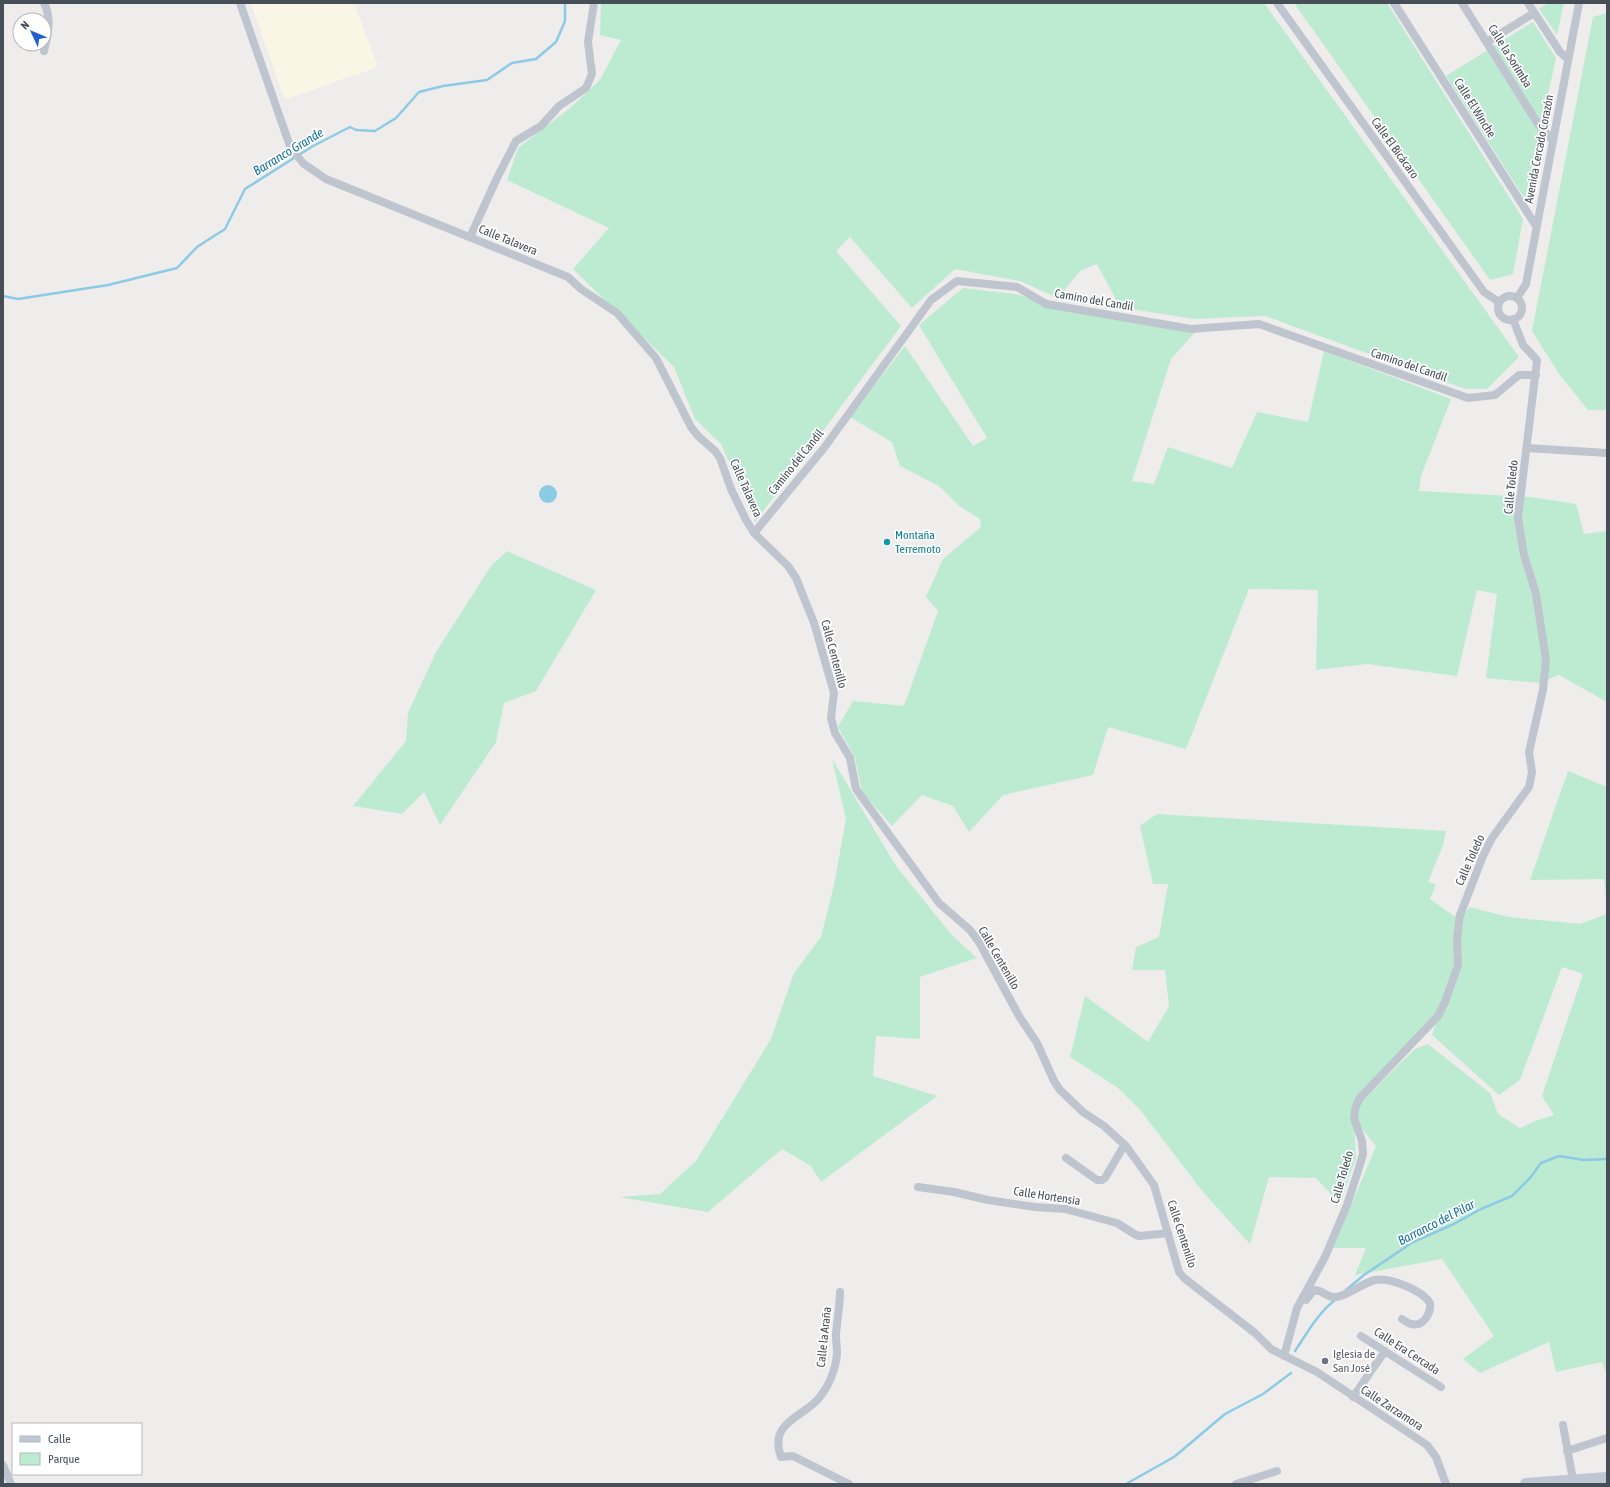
<svg xmlns="http://www.w3.org/2000/svg" width="1610" height="1487" font-family="'Asap Condensed',sans-serif">
  <style>
    .commercial { fill: #faf6e5 }
    .green { fill: #bcebd2; fill-rule: evenodd }
    .water { fill: #8ccae5 }
    .lines { fill: none; stroke-linecap: round; stroke-linejoin: round }
    .stream { stroke: #8ccae5; stroke-width: 2.5 }
    .street { stroke: #bec5ce; stroke-width: 8 }
    .secondary { stroke: #c0c7d4; stroke-width: 12 }
    .culture-dot { fill: #0f9aa8; stroke: #fff; stroke-width: 1.5 }
    .worship-dot { fill: #6b7280; stroke: #fff; stroke-width: 1.5 }
    .labels { text-anchor: middle; stroke-width: 3.5; stroke-linejoin: round; paint-order: stroke }
    .street-label { font-size: 12px; fill: #464e58; stroke: #fff }
    .culture-label { font-size: 12px; fill: #0d838f; stroke: #fff; text-anchor: start }
    .worship-label { font-size: 12px; fill: #5b616d; stroke: #fff; text-anchor: start }
    .water-label { font-size: 13px; font-style: italic; fill: #15729b; stroke: #fff }
  </style>
  <rect width="100%" height="100%" fill="#efecec"/>
  <path class="commercial" d="M251 3H354L377 64 375 68 287 99 283 96Z"/>
  <path class="green" d="M601 3H1264L1519 357 1487 389H1465L1265 316 1193 319 1120 307 1097 264 1080 271 1058 298 1020 281 955 269 912 308 850 237 836 251 901 326 755 522 721 444 695 419 674 367 573 269 609 228 507 180 518 148 570 108 600 80 621 40 600 35Z
    M1294 3H1387L1523 219 1513 274 1490 280Z
    M1548 3H1564L1557 35 1539 9Z
    M1607 13V410H1588L1559 374 1532 331 1593 17Z
    M1533 22 1556 58 1525 199 1446 76Z
    M963 288 1014 294 1196 331 1171 359 1132 481 1154 484 1168 447 1232 468 1257 412 1308 422 1324 351 1451 399 1421 476 1419 491 1531 497 1576 504 1584 534 1607 531V702L1559 675 1539 683 1486 678 1497 594 1477 590 1457 676 1367 664 1316 670 1318 590 1249 589 1186 749 1108 727 1093 775 1003 795 969 832 953 806 922 795 892 826 862 792 855 758 838 727 853 701 904 706 938 611 926 597 943 559 981 527 980 519 959 506 939 486 900 466 892 442 850 417 905 346 973 446 987 438 919 325Z
    M507 551 596 590 536 691 504 703 496 742 440 825 424 792 402 814 353 806 406 741 408 713 436 652 491 566Z
    M832 759 896 866 951 934 977 958 920 977V1039L876 1036 873 1076 937 1096 821 1182 811 1166 782 1149 708 1212 619 1197 660 1194 696 1161 771 1039 794 973 821 937 834 885 846 819Z
    M1568 771 1607 787V905L1604 879 1530 880Z
    M1157 814 1446 831 1443 845 1428 882 1436 884 1430 899 1454 916 1468 910 1469 907 1509 917 1580 924 1607 914V1376L1602 1362 1556 1372 1549 1342 1480 1373 1463 1359 1494 1336 1442 1259 1355 1275 1366 1248H1333L1376 1146 1354 1119 1356 1158 1340 1204 1316 1178 1269 1177 1250 1244 1203 1192 1141 1111 1118 1088 1070 1057 1085 996 1148 1042 1169 1006 1165 970H1132L1136 947 1159 937 1168 884H1153L1140 826ZM1562 967 1583 974 1542 1096 1554 1115 1535 1121 1520 1128 1498 1114 1490 1093 1428 1044 1415 1049 1362 1101 1359 1099 1438 1018 1432 1035 1499 1095 1520 1080Z"/>
  <path class="water" d="M539 494a9 9 0 1 1 18 0a9 9 0 1 1-18 0Z"/>
  <g class="lines">
    <path class="stream" d="M3 296 18 299 108 285 177 268 197 247 225 229 245 189 313 146 350 127 356 130 375 131 396 118 419 92 443 86 487 80 512 63 536 59 556 42 565 21V3
      M1346 1290 1364 1275 1413 1242 1454 1224 1481 1209 1512 1196 1530 1178 1541 1163 1559 1156 1584 1160 1607 1159
      M1295 1351C1307 1333 1318 1313 1335 1300
      M1126 1484 1174 1457 1225 1414 1263 1394 1291 1373"/>
    <path class="street" d="M44 3C52 18 48 35 44 51
      M240 3 291 149 304 164 326 179 568 277 581 289 617 313 656 358 691 427 698 436 715 451 720 458 731 489 746 520 754 533 788 566 796 578 814 623 834 693 831 718 835 733 850 758 856 789 939 903 970 930 979 942 1019 1016 1037 1043 1054 1081 1060 1090 1083 1112 1104 1126 1126 1146 1154 1185 1179 1272 1184 1278 1255 1333 1271 1349 1317 1372 1427 1445 1436 1457 1446 1484
      M1277 3 1484 292 1499 302
      M1394 3 1536 226
      M1462 3 1538 124 1553 141
      M1528 3 1560 52 1568 59
      M1487 42 1534 13
      M470 237 497 178 516 141 541 126 559 106 586 88 592 74 588 42 594 3
      M1498 308a12 12 0 1 1 24 0a12 12 0 1 1-24 0Z
      M1517 298 1526 284 1579 3
      M1527 448 1607 453
      M754 533 824 448 931 300 957 281 1017 287 1046 304 1191 329 1259 324 1468 398 1495 395 1519 375H1536
      M1066 1158 1097 1180H1102L1105 1178 1122 1149 1126 1146
      M918 1187 954 1192 988 1200 1035 1207 1065 1209 1117 1223 1136 1235 1140 1236 1168 1233
      M840 1292C840 1306 837 1320 836 1335 836 1341 837 1347 837 1353 836 1369 829 1386 819 1398 804 1417 768 1422 781 1457L793 1456 849 1484
      M1306 1300 1314 1290C1322 1290 1327 1297 1334 1297 1347 1297 1362 1283 1375 1280 1389 1277 1422 1290 1430 1303 1431 1313 1424 1327 1411 1324 1408 1323 1405 1321 1402 1319
      M1361 1336 1441 1387
      M1284 1356 1297 1308 1325 1257 1347 1205 1358 1171 1363 1154 1362 1141 1354 1118 1355 1109 1359 1099 1438 1016 1445 1002 1458 965 1457 939 1460 915 1483 856 1492 838 1529 787 1532 772 1529 752 1543 690 1546 660 1536 594 1524 555 1518 518 1537 360 1523 345 1513 319
      M1353 1397 1385 1351
      M1563 1425 1573 1480
      M1567 1451 1607 1438
      M3 1465 11 1484
      M1236 1484 1277 1471"/>
    <path class="secondary" d="M1526 1484 1607 1478"/>
  </g>
  <circle class="culture-dot" cx="887" cy="542" r="4"/>
  <circle class="worship-dot" cx="1325" cy="1361" r="4"/>
  <g class="labels">
    <g class="street-label">
      <text transform="translate(1510 56) rotate(58)" y="4">Calle la Sorimba</text>
      <text transform="translate(1475 108) rotate(58)" y="4">Calle El Winche</text>
      <text transform="translate(1395 148) rotate(54)" y="4">Calle El Bicácaro</text>
      <text transform="translate(1539 149) rotate(-79)" y="4">Avenida Cercado Corazón</text>
      <text transform="translate(508 240) rotate(22)" y="4">Calle Talavera</text>
      <text transform="translate(1094 300) rotate(10)" y="4">Camino del Candil</text>
      <text transform="translate(1409 365) rotate(19)" y="4">Camino del Candil</text>
      <text transform="translate(796 462) rotate(-51)" y="4">Camino del Candil</text>
      <text transform="translate(1511 487) rotate(-84)" y="4">Calle Toledo</text>
      <text transform="translate(746 488) rotate(66)" y="4">Calle Talavera</text>
      <text transform="translate(834 654) rotate(75)" y="4">Calle Centenillo</text>
      <text transform="translate(1470 860) rotate(-66)" y="4">Calle Toledo</text>
      <text transform="translate(999 958) rotate(60)" y="4">Calle Centenillo</text>
      <text transform="translate(1342 1177) rotate(-74)" y="4">Calle Toledo</text>
      <text transform="translate(1047 1196) rotate(9)" y="4">Calle Hortensia</text>
      <text transform="translate(1182 1234) rotate(72)" y="4">Calle Centenillo</text>
      <text transform="translate(824 1337) rotate(-84)" y="4">Calle la Araña</text>
      <text transform="translate(1407 1351) rotate(33)" y="4">Calle Era Cercada</text>
      <text transform="translate(1392 1408) rotate(33)" y="4">Calle Zarzamora</text>
    </g>
    <g class="culture-label">
      <text x="895" y="539">Montaña<tspan x="895" dy="14">Terremoto</tspan></text>
    </g>
    <g class="worship-label">
      <text x="1333" y="1358">Iglesia de<tspan x="1333" dy="14">San José</tspan></text>
    </g>
    <g class="water-label">
      <text transform="translate(288 151) rotate(-31)" y="5">Barranco Grande</text>
      <text transform="translate(1436 1222) rotate(-27)" y="5">Barranco del Pilar</text>
    </g>
  </g>
  <rect width="1610" height="1487" fill="none" stroke="#464e58" stroke-width="8"/>
  <rect x="12" y="1423" width="130" height="52" fill="#ffffff" stroke="#b5b8bc"/>
  <rect x="20" y="1436" width="20" height="6" fill="#c0c7d4" stroke="#b5b8bc"/>
  <text x="48" y="1443" font-size="12" fill="#464e58">Calle</text>
  <rect x="20" y="1453" width="20" height="12" fill="#bcebd2" stroke="#b5b8bc"/>
  <text x="48" y="1463" font-size="12" fill="#464e58">Parque</text>
  <g transform="translate(32 32) rotate(314)"><circle r="19" fill="#ffffff" stroke="#b5b8bc"/>
  <path d="M0-3L7 15L0 10L-7 15Z" fill="#245fd0"/>
  <text y="-6" font-size="11" font-weight="bold" text-anchor="middle" fill="#464e58">N</text>
  </g>
</svg>
